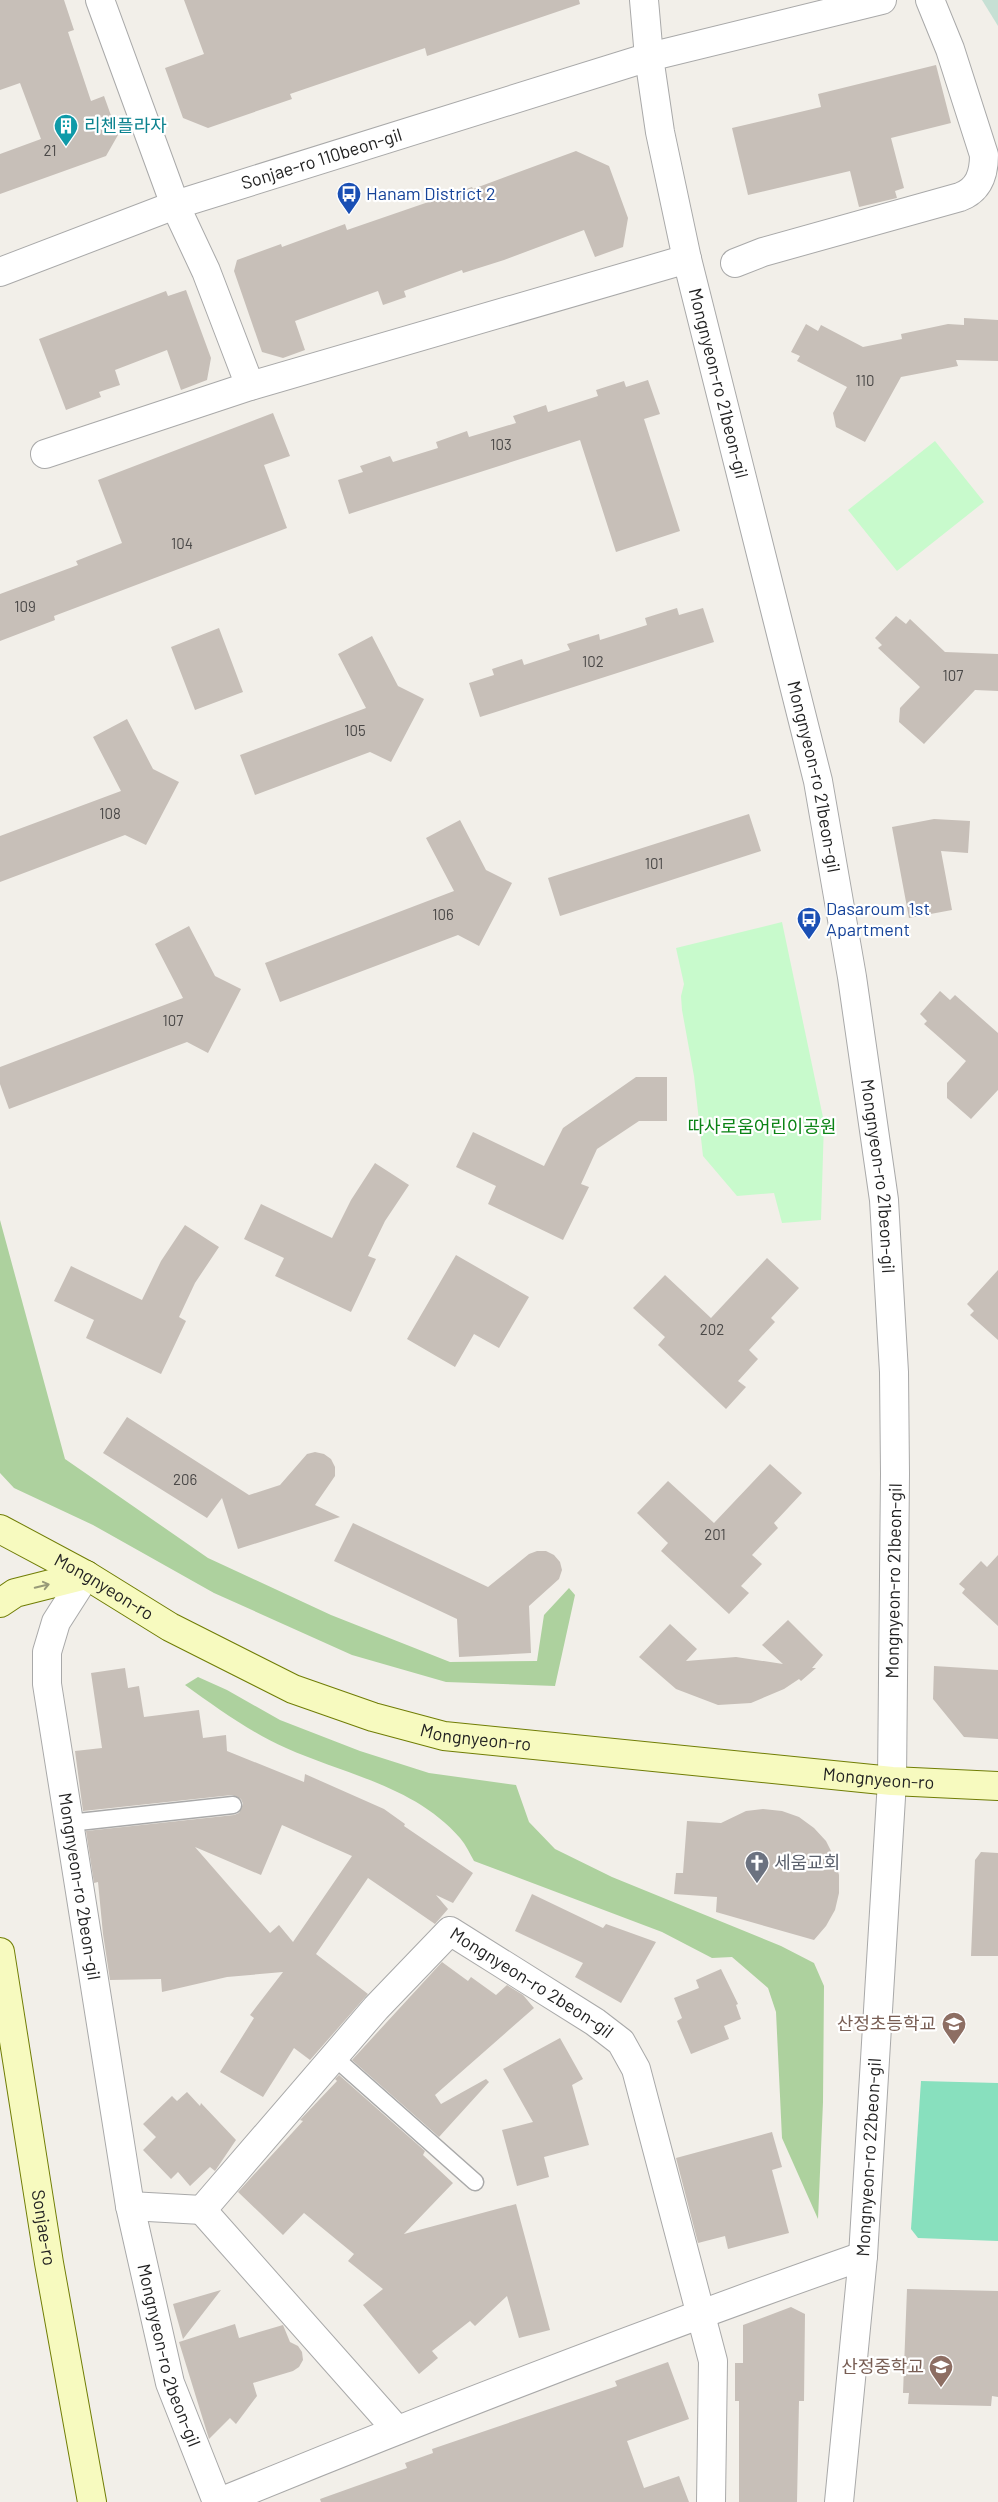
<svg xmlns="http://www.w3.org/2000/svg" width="998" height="2502" font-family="Barlow,'Noto Sans KR',sans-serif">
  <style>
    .forest { fill: #add19e }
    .wetland { fill: #c6e0d4 }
    .park { fill: #c8facc }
    .pitch { fill: #88e0be }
    .building { fill: #c7bfb8; fill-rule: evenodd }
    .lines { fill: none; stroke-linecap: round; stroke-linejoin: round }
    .service-casing { stroke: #a9a9a9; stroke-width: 19 }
    .minor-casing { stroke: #a9a9a9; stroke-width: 30 }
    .tertiary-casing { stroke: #a9a9a9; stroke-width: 30 }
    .secondary-casing { stroke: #707d05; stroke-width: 30 }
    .service { stroke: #fff; stroke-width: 16 }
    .minor { stroke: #fff; stroke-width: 28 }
    .tertiary { stroke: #fff; stroke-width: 28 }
    .secondary { stroke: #f7fabf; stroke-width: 28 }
    .oneway { stroke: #979978 }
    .labels { text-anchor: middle; stroke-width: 4.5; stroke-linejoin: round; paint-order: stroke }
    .number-label { font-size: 15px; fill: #4b4948 }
    .culture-label { font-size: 18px; fill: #0d838f; stroke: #fff; text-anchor: start }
    .street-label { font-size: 18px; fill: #222; stroke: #fff }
    .transit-label { font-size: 18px; fill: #164399; stroke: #fff; text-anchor: start }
    .park-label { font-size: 18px; fill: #0c8416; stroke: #fff }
    .worship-label { font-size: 18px; fill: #5b616d; stroke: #fff; text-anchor: start }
    .education-label { font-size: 18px; fill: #785e54; stroke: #fff; text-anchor: end }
  </style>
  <rect width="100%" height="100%" fill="#f2efe9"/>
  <path class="forest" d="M0 1220 65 1459 208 1558 331 1615 450 1662 537 1661 544 1615 569 1588 575 1595 555 1686 446 1682 352 1655 214 1593 93 1525 14 1488 0 1473Z
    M198 1677 227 1690 280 1720 360 1751 429 1773 516 1785 529 1822 555 1849 612 1877 781 1946 814 1963 824 1986 823 2102 818 2219 782 2138 776 2012 768 1988 732 1957 712 1958 662 1932 474 1861C470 1854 466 1845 460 1838 415 1786 346 1775 286 1748 250 1732 217 1708 185 1685Z"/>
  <path class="wetland" d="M982 0H998V26Z"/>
  <path class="park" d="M935 441 984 502 897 571 848 510Z
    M782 922 824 1122 821 1220 782 1223 774 1193 737 1196 703 1156 694 1076 682 1010 681 996 684 984 676 948Z"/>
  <path class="pitch" d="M921 2081 998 2083V2241L918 2238 911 2229Z"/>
  <path class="building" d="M0 0H64L74 30 68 32 91 101 104 96 118 135 106 156 0 194V154L41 139 20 83 0 90Z
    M184 0H579L580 4 427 56 425 48 290 94 292 99 208 128 183 118 165 68 204 54Z
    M936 65 951 123 891 138 904 188 895 191 897 198 859 207 850 171 748 195 732 128 821 107 818 94Z
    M576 151 609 166 628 218 623 247 595 257 584 230 504 260 463 273 462 270 404 291 406 297 383 305 378 291 295 321 305 350 283 358 262 352 234 271 237 260 281 244 282 247 345 224 347 230 472 187 473 189Z
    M186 290 211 358 207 380 181 390 167 350 115 370 120 385 99 392 101 397 66 410 39 339 166 291 168 296Z
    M964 318 998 320V361L956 360 958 366 901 377 865 442 836 427 833 413 847 387 797 361 800 356 791 352 806 324 818 331 821 325 863 347 902 339 901 334 948 324 964 325Z
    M648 380 660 414 644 419 680 531 616 552 580 440 349 514 338 480 363 472 360 466 390 456 393 462 438 448 436 442 467 431 469 437 516 423 513 416 546 405 548 412 598 396 596 390 624 381 626 387Z
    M273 413 290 456 264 465 287 528 54 616 55 620 0 641V594L78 565 76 561 122 543 98 480Z
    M677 608 679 615 703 608 714 642 480 717 469 683 494 675 492 669 522 659 524 665 570 650 567 644 599 634 600 640 647 625 645 618Z
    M896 616 906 624 910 619 945 652 998 654V691L975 690 924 744 899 722 900 708 920 687 878 648 882 645 875 638Z
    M219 628 243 692 195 710 171 647Z
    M372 636 398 686 424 699 391 762 370 752 255 795 240 755 366 708 338 654Z
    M127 719 153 769 179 782 146 845 125 835 0 882V836L121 791 93 737Z
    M749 814 761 851 560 916 548 878Z
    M934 819 970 821 968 853 941 851 952 910 909 918 892 827Z
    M460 820 486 870 512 883 479 946 458 935 280 1002 265 963 454 891 426 838Z
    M189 926 215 976 241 989 208 1053 187 1042 9 1109 0 1084V1067L183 998 155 944Z
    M940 991 950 1000 955 995 998 1033V1090L971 1119 947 1098V1083L966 1061 924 1024 927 1021 920 1014Z
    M636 1077H667V1121H639L597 1149 581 1184 589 1187 563 1240 488 1204 496 1186 456 1167 473 1132 544 1166 563 1128Z
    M375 1163 409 1185 385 1221 368 1256 376 1259 351 1312 275 1276 284 1258 244 1239 261 1204 332 1238 351 1200Z
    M185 1225 219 1247 195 1283 179 1317 186 1321 161 1374 86 1338 94 1320 54 1301 71 1266 142 1300 161 1261Z
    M456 1255 529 1297 499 1348 474 1334 455 1367 407 1339Z
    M767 1258 799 1288 771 1318 775 1322 749 1350 758 1359 738 1381 746 1387 726 1409 658 1345 665 1337 633 1308 665 1275 711 1318Z
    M998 1270V1340L970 1315 974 1311 967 1304Z
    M127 1417 249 1495 280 1485 307 1454 315 1452 324 1454 331 1459 335 1467V1476L315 1505 340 1517 238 1549 222 1498 207 1518 103 1453Z
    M770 1464 802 1493 774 1523 778 1528 752 1555 762 1564 741 1586 749 1593 729 1614 661 1551 668 1543 637 1513 668 1481 714 1523Z
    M353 1523 488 1587 529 1554 537 1551H546L554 1555 560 1562 562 1570 559 1579 529 1606 531 1653 459 1657 457 1619 334 1561Z
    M998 1555V1626L962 1593 965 1589 959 1584 981 1561 987 1567Z
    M788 1620 823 1655 812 1668H816L801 1681 799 1679 784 1689 751 1703 718 1705 676 1689 639 1657 670 1624 697 1649 686 1661 736 1657 783 1664 762 1645Z
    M934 1666 998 1670V1739L964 1737 933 1699Z
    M125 1668 128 1688 139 1686 144 1717 199 1710 203 1738 226 1735 227 1751 304 1782 305 1774 384 1809 405 1824 404 1826 473 1873 453 1903 436 1895 448 1909 435 1924 368 1878 316 1954 368 1994 310 2060 294 2048 263 2097 220 2072 254 2018 250 2015 283 1972 227 1977 162 1992 161 1979 110 1980 103 1934 98 1882 94 1883 86 1831 234 1815 239 1813 243 1804 241 1799 232 1795 83 1811 75 1751 102 1748 91 1673ZM282 1825 352 1856 293 1942 279 1925 270 1933 195 1847 261 1875Z
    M763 1809 782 1811 799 1817 814 1828 826 1841 834 1857 839 1875V1893L835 1910 826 1926 814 1940 716 1912 717 1897 674 1894 676 1873H683L687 1821 721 1823 746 1811Z
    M981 1852 998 1853V1956H971L975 1860Z
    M532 1894 603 1928 606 1924 656 1942 621 2003 575 1977 583 1963 515 1931Z
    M442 1962 468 1981 471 1977 496 1995 507 1985 523 1995 534 2008 435 2095 441 2104 486 2079 489 2082 439 2137 352 2060Z
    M721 1969 738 2004 736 2005 741 2019 724 2026 729 2039 691 2054 677 2021 682 2018 674 1998 699 1988 696 1980Z
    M560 2038 583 2079 572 2085 589 2145 544 2157 549 2177 517 2186 502 2130 533 2122 503 2069Z
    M339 2075 425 2151 423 2155 453 2183 404 2234 516 2204 550 2330 519 2338 507 2296 475 2326 470 2321 432 2351 438 2358 419 2374 363 2305 383 2289 348 2261 354 2254 304 2213 283 2235 238 2192 303 2121 300 2120 337 2081 335 2079Z
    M187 2092 200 2106 201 2103 236 2140 215 2171 210 2167 190 2186 178 2172 171 2179 143 2150 156 2137 143 2124 172 2096 177 2101Z
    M772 2132 782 2167 772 2170 789 2233 728 2249 725 2236 698 2243 676 2158Z
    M907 2289 998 2291V2397L992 2396 991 2406 908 2404 909 2393H903Z
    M221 2290 183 2339 173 2304Z
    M791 2307 805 2314 804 2401H799L797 2502H739V2401H735V2363H743V2325Z
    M235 2324 239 2338 283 2325 290 2342 298 2346 302 2352 303 2360 299 2367 293 2371 253 2383 257 2396 236 2424 230 2418 209 2439 179 2342Z
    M668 2362 689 2419 627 2441 644 2488 679 2476 689 2502H321L320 2499 407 2468 405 2463 433 2453 432 2449 617 2386 615 2381Z"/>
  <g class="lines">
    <defs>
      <path id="service" d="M69 1823 233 1805
        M334 2057 475 2182"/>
      <g id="minor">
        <path d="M100 0 175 205 206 271 250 386"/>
        <path d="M735 263 763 252 960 197C979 190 984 174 984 155L950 49 930 0"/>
        <path d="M45 454 250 386 687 259"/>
        <path id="s1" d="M86 1575 56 1622 47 1652V1684L130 2206 170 2383 217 2502"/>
        <path d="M130 2206 202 2210"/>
        <path id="s2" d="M202 2210 376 2008 450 1931 595 2022 621 2042 636 2069 713 2361 711 2502"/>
        <path d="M202 2210 397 2430"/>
        <path d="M220 2502C432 2415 646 2332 863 2256"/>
        <path id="s3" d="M839 2502 863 2256 892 1781"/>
      </g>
      <g id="tertiary">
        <path id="s4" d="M644 0 649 57 660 132 687 259 818 781 852 977 884 1200 894 1372 895 1474 892 1781"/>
        <path id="s5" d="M0 272 175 205 649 57 882 0"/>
      </g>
      <g id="secondary">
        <path id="s6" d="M0 1529 86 1575 170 1627 293 1689 373 1717 444 1736 892 1781 998 1786"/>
        <path d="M0 1603 15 1593 86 1575"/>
        <path id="s7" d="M0 1952 49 2263 92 2502"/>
      </g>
    </defs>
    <use href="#service" class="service-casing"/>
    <use href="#minor" class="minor-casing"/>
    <use href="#tertiary" class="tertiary-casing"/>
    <use href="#secondary" class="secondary-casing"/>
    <use href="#service" class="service"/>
    <use href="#minor" class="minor"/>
    <use href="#tertiary" class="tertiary"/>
    <use href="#secondary" class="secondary"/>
  </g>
  <defs><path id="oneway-shaft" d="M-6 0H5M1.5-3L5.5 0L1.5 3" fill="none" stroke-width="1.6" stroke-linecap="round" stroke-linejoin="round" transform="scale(1.25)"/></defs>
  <use class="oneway" href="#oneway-shaft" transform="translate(42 1586) rotate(-14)"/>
  <defs>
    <symbol id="building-pin" viewBox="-11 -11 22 30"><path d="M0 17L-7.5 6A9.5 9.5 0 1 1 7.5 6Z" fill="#0f9aa8" stroke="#fff"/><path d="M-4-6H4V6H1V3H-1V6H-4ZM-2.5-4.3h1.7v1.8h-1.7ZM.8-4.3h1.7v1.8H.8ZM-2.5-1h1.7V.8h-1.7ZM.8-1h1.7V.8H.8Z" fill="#fff"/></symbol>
    <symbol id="bus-pin" viewBox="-11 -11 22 30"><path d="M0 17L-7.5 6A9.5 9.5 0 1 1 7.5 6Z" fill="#1a4fb4" stroke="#fff"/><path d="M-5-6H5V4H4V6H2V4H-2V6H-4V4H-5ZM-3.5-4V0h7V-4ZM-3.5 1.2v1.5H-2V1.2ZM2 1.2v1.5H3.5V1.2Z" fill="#fff"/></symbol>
    <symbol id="church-pin" viewBox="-11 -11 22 30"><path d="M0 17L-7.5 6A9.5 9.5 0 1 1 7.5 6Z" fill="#6b7280" stroke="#fff"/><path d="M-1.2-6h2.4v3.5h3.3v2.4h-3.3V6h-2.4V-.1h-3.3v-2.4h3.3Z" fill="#fff"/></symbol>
    <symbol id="school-pin" viewBox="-11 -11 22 30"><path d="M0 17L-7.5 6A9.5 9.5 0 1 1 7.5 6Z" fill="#8d6e63" stroke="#fff"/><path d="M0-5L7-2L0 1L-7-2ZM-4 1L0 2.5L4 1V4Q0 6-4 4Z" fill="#fff"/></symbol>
  </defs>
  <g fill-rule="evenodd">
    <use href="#building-pin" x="52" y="112" width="28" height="38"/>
    <use href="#bus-pin" x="335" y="180" width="28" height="38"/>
    <use href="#bus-pin" x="795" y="905" width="28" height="38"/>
    <use href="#church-pin" x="743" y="1849" width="28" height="38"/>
    <use href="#school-pin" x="940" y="2010" width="28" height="38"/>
    <use href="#school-pin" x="927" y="2353" width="28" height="38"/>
  </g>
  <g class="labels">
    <g class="number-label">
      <text x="50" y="156">21</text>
      <text x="865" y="386">110</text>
      <text x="501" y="450">103</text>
      <text x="182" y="549">104</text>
      <text x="25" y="612">109</text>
      <text x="593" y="667">102</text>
      <text x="953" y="681">107</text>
      <text x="355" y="736">105</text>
      <text x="110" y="819">108</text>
      <text x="654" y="869">101</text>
      <text x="443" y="920">106</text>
      <text x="173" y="1026">107</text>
      <text x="712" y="1335">202</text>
      <text x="185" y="1485">206</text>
      <text x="715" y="1540">201</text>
    </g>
    <g class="culture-label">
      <text x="84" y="132">리첸플라자</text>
    </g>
    <g class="street-label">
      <text dy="6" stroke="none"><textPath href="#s5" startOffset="341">Sonjae-ro 110beon-gil</textPath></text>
      <text dy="6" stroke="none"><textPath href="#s4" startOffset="391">Mongnyeon-ro 21beon-gil</textPath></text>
      <text dy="6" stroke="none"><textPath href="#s4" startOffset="796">Mongnyeon-ro 21beon-gil</textPath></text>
      <text dy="6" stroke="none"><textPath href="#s4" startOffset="1201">Mongnyeon-ro 21beon-gil</textPath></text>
      <text transform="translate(894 1581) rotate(-89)" y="6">Mongnyeon-ro 21beon-gil</text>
      <text dy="6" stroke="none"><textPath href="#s6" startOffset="119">Mongnyeon-ro</textPath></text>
      <text dy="6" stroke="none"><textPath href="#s6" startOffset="524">Mongnyeon-ro</textPath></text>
      <text dy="6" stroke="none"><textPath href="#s6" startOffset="929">Mongnyeon-ro</textPath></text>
      <text dy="6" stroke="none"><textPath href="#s1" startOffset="324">Mongnyeon-ro 2beon-gil</textPath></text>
      <text dy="6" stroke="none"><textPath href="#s2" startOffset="470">Mongnyeon-ro 2beon-gil</textPath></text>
      <text dy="6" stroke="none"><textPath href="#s3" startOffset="346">Mongnyeon-ro 22beon-gil</textPath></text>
      <text dy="6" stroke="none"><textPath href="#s7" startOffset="279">Sonjae-ro</textPath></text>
      <text dy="6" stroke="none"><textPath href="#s1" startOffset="802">Mongnyeon-ro 2beon-gil</textPath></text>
    </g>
    <g class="transit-label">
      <text x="366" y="200">Hanam District 2</text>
      <text x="826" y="915">Dasaroum 1st<tspan x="826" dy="21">Apartment</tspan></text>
    </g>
    <g class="park-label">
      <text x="762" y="1133">따사로움어린이공원</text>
    </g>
    <g class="worship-label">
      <text x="774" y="1869">세움교회</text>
    </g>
    <g class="education-label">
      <text x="936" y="2030">산정초등학교</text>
      <text x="924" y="2373">산정중학교</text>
    </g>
  </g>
</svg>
